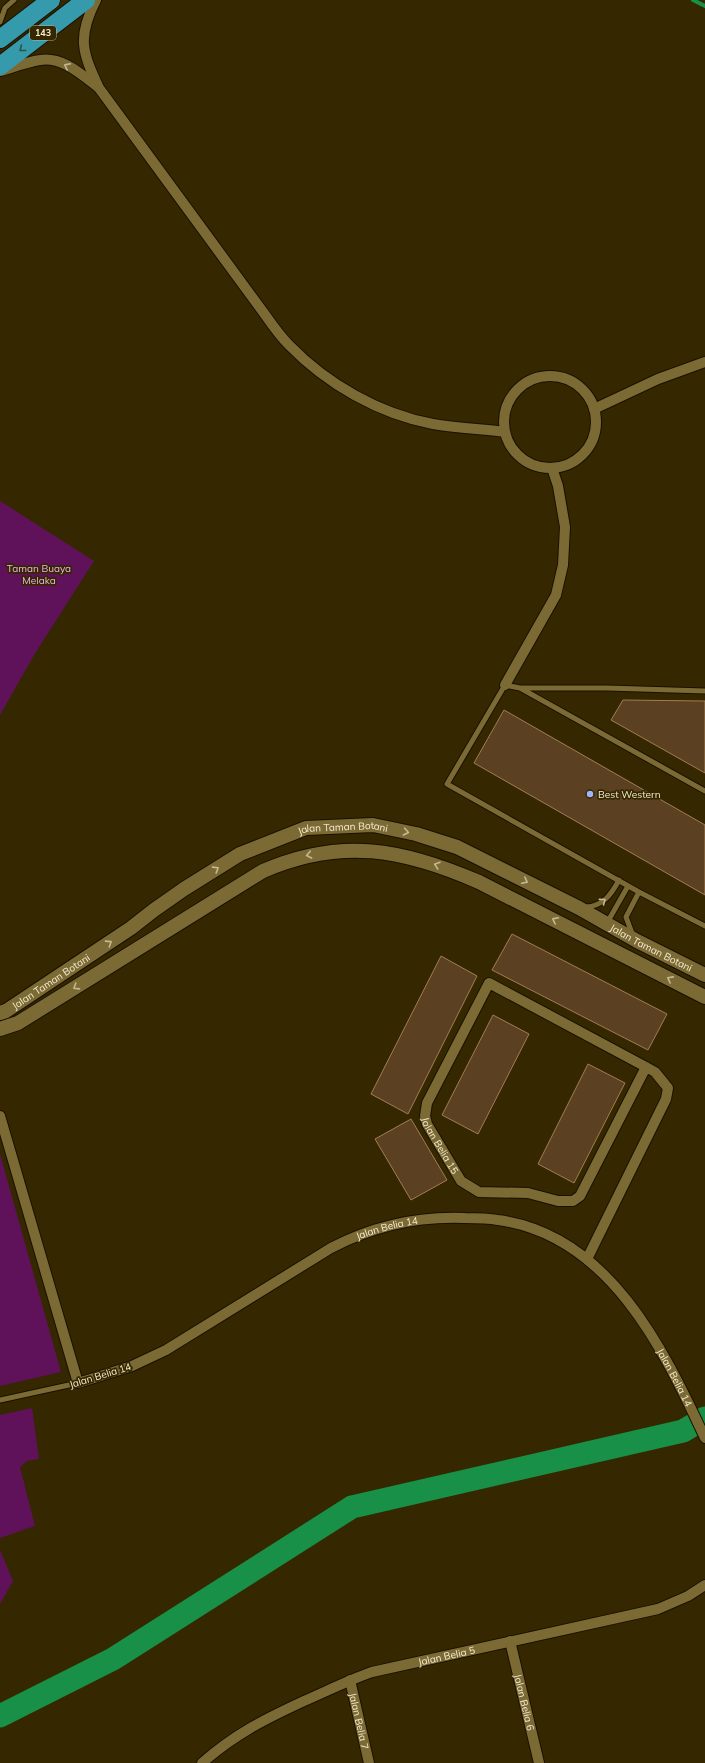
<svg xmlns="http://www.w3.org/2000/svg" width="705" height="1763" font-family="Mulish,sans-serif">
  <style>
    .green { fill: #5f115a }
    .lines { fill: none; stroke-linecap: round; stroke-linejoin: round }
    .stream { stroke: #189048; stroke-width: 4 }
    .river { stroke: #189048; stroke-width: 23 }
    .building { fill: #5b4121; stroke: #a27d51 }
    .lane-casing { stroke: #1a1100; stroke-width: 7 }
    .street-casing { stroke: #1a1100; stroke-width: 12 }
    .secondary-casing { stroke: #1a1100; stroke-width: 16 }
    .highway-casing { stroke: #1a1100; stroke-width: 20 }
    .lane { stroke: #7c6a35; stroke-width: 5 }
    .street { stroke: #7c6a35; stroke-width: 10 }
    .secondary { stroke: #7c6a35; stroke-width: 14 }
    .highway { stroke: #359aac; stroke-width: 18 }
    .oneway { stroke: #35503c }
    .oneway2 { stroke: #c5b993 }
    .poi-dot { fill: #9eb4fd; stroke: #352800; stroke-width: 1.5 }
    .labels { text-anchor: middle; stroke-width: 3.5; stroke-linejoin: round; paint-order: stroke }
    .shield { fill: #352800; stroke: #bcb292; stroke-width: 1 }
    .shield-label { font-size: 9px; font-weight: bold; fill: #f6edd1 }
    .park-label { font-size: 10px; fill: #f4b3ec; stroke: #352800 }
    .poi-label { font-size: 10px; fill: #f6edd1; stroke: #352800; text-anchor: start }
    .street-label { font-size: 10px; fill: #f6edd1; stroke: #352800 }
  </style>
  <rect width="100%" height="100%" fill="#352800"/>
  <path class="green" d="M0 501 94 561 34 655 0 715Z
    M0 1154 61 1372 0 1386Z
    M32 1408 39 1459 27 1461 20 1467 35 1526 0 1538V1415Z
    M0 1550 13 1581 0 1604Z"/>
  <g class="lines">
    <path class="stream" d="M693 0 705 6"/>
    <path class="river" d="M0 1716 113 1659 352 1507 683 1431 705 1418"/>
  </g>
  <path class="building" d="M623 700 705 701V773L611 720Z
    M504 710 705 825V895L474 763Z
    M512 934 667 1014 648 1050 492 970Z
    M441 956 477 976 408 1114 371 1094Z
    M493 1015 529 1034 478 1134 442 1115Z
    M588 1064 625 1083 574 1183 538 1164Z
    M411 1119 447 1180 411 1200 375 1139Z"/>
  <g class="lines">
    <defs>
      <path id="lane" d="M0 22 5 8 14 0
        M521 688H607L705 691
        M705 791 520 688 505 685 447 784 639 892 705 926
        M586 907C603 906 611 895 619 880
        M607 923 628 886
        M632 933 626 917 639 892
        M0 1400 78 1383"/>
      <g id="street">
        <path d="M96 0C77 37 82 52 99 88L266 316C273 326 280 336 289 345 327 384 379 414 433 424 456 428 481 429 505 432"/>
        <path d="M1 71C14 67 27 62 40 60 62 56 82 75 98 87"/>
        <circle cx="550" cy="422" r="46"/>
        <path d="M594 409 658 379 705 362"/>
        <path d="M505 685 556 595 563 565 565 527 558 486 552 468"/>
        <path id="s1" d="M0 1116 78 1383 132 1366 166 1350 331 1248C373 1226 417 1216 465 1218 476 1218 487 1218 498 1220 609 1235 663 1348 705 1438"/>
        <path id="s2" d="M587 1259 666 1099 668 1088 655 1072 646 1067 489 983 427 1103 425 1116 427 1124 461 1181 479 1192 528 1193 558 1201H573L580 1196 646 1067"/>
        <path id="s3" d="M510 1641 539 1763"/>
        <path id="s4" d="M350 1680 369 1763"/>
        <path id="s5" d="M202 1763C235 1734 265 1719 304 1701 327 1691 349 1680 372 1672L658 1609 688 1596 705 1585"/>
      </g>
      <g id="secondary">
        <path id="s6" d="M0 1013 6 1011 131 928 154 910 184 889 240 854 306 828 373 825 416 834 457 847 579 908 637 941 705 975"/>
        <path d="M0 1029 18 1023 263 871C341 837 403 849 479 882L705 997"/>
      </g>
      <path id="highway" d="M0 39 51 0
        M0 66 86 0"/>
    </defs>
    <use href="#lane" class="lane-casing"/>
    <use href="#street" class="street-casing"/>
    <use href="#secondary" class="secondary-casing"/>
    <use href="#highway" class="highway-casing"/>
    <use href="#lane" class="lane"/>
    <use href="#street" class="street"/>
    <use href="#secondary" class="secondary"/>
    <use href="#highway" class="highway"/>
  </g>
  <defs><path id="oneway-chevron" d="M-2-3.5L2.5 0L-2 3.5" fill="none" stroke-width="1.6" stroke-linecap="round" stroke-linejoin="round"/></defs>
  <use class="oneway" href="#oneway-chevron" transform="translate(22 49) rotate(142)"/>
  <g class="oneway2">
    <use href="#oneway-chevron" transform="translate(67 66) rotate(-153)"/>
    <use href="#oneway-chevron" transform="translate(406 832) rotate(11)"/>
    <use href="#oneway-chevron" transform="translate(309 855) rotate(169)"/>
    <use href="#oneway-chevron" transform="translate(437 865) rotate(-161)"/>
    <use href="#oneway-chevron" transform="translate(216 869) rotate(-32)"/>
    <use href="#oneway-chevron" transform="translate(525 881) rotate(27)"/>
    <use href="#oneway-chevron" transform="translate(603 901) rotate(-37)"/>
    <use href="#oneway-chevron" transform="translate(555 920) rotate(-153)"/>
    <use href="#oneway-chevron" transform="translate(109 943) rotate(-33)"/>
    <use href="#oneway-chevron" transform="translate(670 979) rotate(-152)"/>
    <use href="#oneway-chevron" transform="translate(76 987) rotate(148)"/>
  </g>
  <circle class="poi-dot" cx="590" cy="794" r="4"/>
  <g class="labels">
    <rect class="shield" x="30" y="26" width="26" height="14" rx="3"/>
    <g class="shield-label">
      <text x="43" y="36">143</text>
    </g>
    <g class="park-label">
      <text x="39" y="572">Taman Buaya<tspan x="39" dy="12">Melaka</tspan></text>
    </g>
    <g class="poi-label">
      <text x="598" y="798">Best Western</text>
    </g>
    <g class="street-label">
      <text dy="4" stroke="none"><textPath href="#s6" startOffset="396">Jalan Taman Botani</textPath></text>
      <text dy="4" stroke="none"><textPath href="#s6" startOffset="732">Jalan Taman Botani</textPath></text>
      <text dy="4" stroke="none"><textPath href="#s6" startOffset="60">Jalan Taman Botani</textPath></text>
      <text dy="4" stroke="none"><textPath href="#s2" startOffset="580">Jalan Belia 15</textPath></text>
      <text dy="4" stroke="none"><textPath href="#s1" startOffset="626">Jalan Belia 14</textPath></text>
      <text transform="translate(100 1375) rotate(-17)" y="4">Jalan Belia 14</text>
      <text dy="4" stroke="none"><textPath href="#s1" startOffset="985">Jalan Belia 14</textPath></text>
      <text dy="4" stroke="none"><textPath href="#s5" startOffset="270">Jalan Belia 5</textPath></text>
      <text dy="4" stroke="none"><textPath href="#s3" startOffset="63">Jalan Belia 6</textPath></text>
      <text dy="4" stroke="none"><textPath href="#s4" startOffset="42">Jalan Belia 7</textPath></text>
    </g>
  </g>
</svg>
